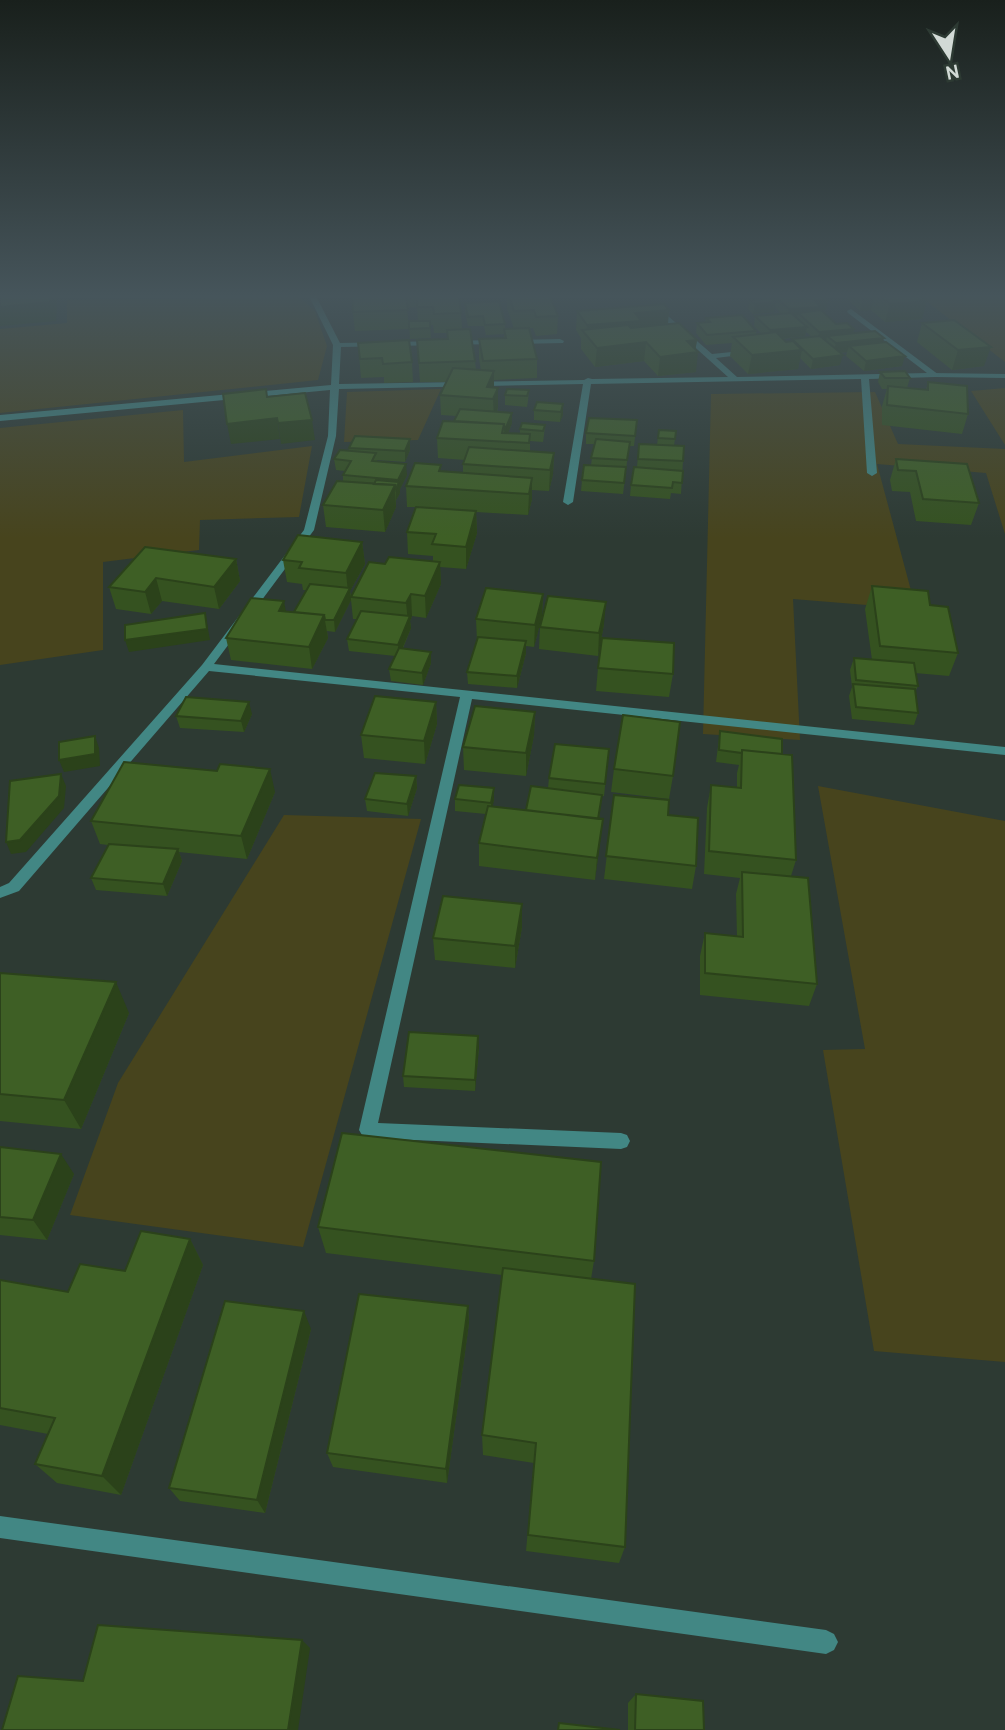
<svg xmlns="http://www.w3.org/2000/svg" width="1005" height="1730" font-family="Overpass,sans-serif">
  <style>
    .green { fill: #47441d }
    .lines { fill: none; stroke-linecap: round; stroke-linejoin: round }
    .lane { fill: #428784; fill-rule: evenodd }
    .street { fill: #428784; fill-rule: evenodd }
    .wall { fill: #355220; fill-rule: evenodd }
    .shaded-wall { fill: #2b421a }
    .building { fill: #3e5f25; stroke: #2b421a; stroke-width: 2 }
  </style>
  <rect width="100%" height="100%" fill="#2d3a33"/>
  <path class="green" d="M920 296H1005V362Z
    M299 297 315 311 327 346 318 380 0 413V329L67 323V300Z
    M1005 388V445L971 391Z
    M441 389 418 440 344 442 347 392Z
    M875 392 898 444 1005 449V534L986 473 877 464 916 609 793 599 800 740 703 734 711 394Z
    M183 410 184 462 312 446 299 517 200 520 199 550 103 562V650L0 665V428Z
    M818 786 1005 821V1362L874 1351 823 1050 865 1049Z
    M284 815 421 819 303 1247 70 1215 118 1083Z"/>
  <g class="lines">
    <path class="lane" d="M932 373 1005 374V378L935 377 931 375Z"/>
    <path class="street" d="M309 296H316L340 343 496 340 500 342 496 344 341 347 339 384 584 380 588 378 592 379 728 377 658 314V310H661L712 354 751 350V354H748L716 358 737 377 927 373 848 313 847 311 851 309 939 375 935 377 869 379 877 473 872 476 867 473 861 379 591 384 573 502 568 505 563 502 583 384 339 389 336 436 314 530 214 664 1005 747V755L472 699 378 1123 621 1133 627 1135 630 1141 627 1147 621 1149 368 1138 362 1135 359 1130 460 697 209 671 19 891 0 898V887L9 883 202 665 304 530 328 436 330 390 0 421V415L331 385 333 345Z
      M560 339 564 341 563 343 516 344 512 342 516 340Z
      M0 1516 826 1630 834 1634 838 1642 834 1650 826 1654 0 1538Z"/>
  </g>
  <path class="wall" d="M351 296H459L461 313 462 329 475 361 476 370 481 371 479 358V339L504 338V334L486 335 484 326H468L465 312V303L505 324V329H514L507 308V296H550L558 316 557 334 536 336 533 328 522 329 537 359V378L494 380V387L498 388V407L497 412 512 413V423L508 433 520 434V429L545 425 544 435 543 442 530 441V451L554 453 553 474 549 491 532 490V499L528 515 476 512 477 533 466 569 440 567 441 584 426 618 412 616 410 621 411 628 403 648 431 663 423 685 391 681 389 669 395 656 349 651 347 639 357 619H353L351 600 335 632 327 631 328 638 312 669 231 660 226 638 286 611 294 612 306 590H303L302 584 287 582 283 560 362 542 365 564 350 591 351 596 385 564 433 561V556L408 554 407 532 416 507H407L406 486 442 472 463 473V464L465 460 438 458 437 438 454 421 457 416 441 415 440 395 446 382H420L417 340 447 339V333H434L433 325H430L431 338 410 339 409 321H418L417 307 407 308 409 329 355 331Z
    M774 296 828 300 826 310H820L836 324 853 333 883 342 902 366 864 371 846 356 847 352 839 353 840 365 811 369 800 358 798 369 748 374 730 356 732 343 706 345 696 333 697 323H705L706 318 756 331V334H762L754 326 755 316 781 314 775 307 774 312 753 314 748 309 750 300H773ZM806 332 812 337 792 339 791 341 786 342 783 339 805 336Z
    M847 296H921L922 319 885 322 871 310 860 311 847 299Z
    M669 310 668 324 697 340 695 350 696 372 658 376 644 361 595 367 581 349V338L576 330 577 311Z
    M922 323 984 366 952 370 917 342Z
    M358 343 412 362 413 382 384 383V377L361 378Z
    M880 372 910 378 907 388 926 390 928 382 968 414 962 434 882 425V406L887 389H882L878 382Z
    M529 390 528 401 527 407 505 405V395Z
    M563 404V415L560 422 534 420V410Z
    M637 420 634 446H629L623 494 581 491 582 480 591 465 594 444H586V433Z
    M659 430 676 431 674 446 683 461 681 494 671 493 670 499 630 496 631 485 637 467 639 444 657 445Z
    M410 439V450L405 462 377 460V462L407 475 400 489V493L396 500V507L385 532 326 527 323 505 343 481V475L345 471 336 470 334 459 349 451V448Z
    M896 459 979 503 971 525 916 521 910 492 892 491 890 480Z
    M236 559 240 581 219 609 162 601 151 614 116 609 109 587Z
    M872 586 930 605 958 653 949 676 915 673 918 686 915 692 918 713 914 725 852 719 849 696 852 687 850 670 854 658 872 660 865 609Z
    M543 594 542 616 534 647 526 646V653L517 688 468 684 467 672 477 641 476 619Z
    M604 624 598 656 539 649 540 627Z
    M598 668 673 674 669 697 596 691Z
    M436 702 437 724 425 764 364 758 361 735Z
    M535 712 534 735 526 776 464 770 463 747Z
    M252 714 244 732 180 728 176 716Z
    M720 731 782 754 796 860 791 876 817 984 809 1006 700 995V956L705 933 737 937 736 894 740 878 704 874 707 808 711 785 737 787V773L739 765 716 762Z
    M609 749 604 796H602L599 819 600 842 595 880 479 866V843L486 814 455 811V799L494 788V800L492 806 526 810 548 788 549 778Z
    M614 769 673 776 669 799 611 792Z
    M416 776 417 788 408 816 367 811 365 799Z
    M275 792 247 859 179 852 182 861 167 896 96 890 91 878 108 845 100 844 91 821Z
    M614 795 696 866 692 889 604 879Z
    M522 904V927L515 968 435 960 433 938Z
    M0 973 129 1013 81 1129 0 1121Z
    M479 1047 475 1091 404 1087 403 1076Z
    M0 1147 74 1174 47 1240 0 1235Z
    M318 1227 594 1261 591 1279 625 1547 619 1563 526 1551 534 1463 483 1455 482 1435 502 1275 326 1253Z
    M190 1239 203 1265 121 1495 57 1483 35 1464 48 1434 0 1425V1280L68 1292 125 1271Z
    M468 1306 469 1323 447 1483 333 1467 327 1453Z
    M311 1329 265 1513 180 1501 169 1488Z
    M636 1694 704 1730H628V1703Z"/>
  <path class="shaded-wall" d="M19 296H58L57 302H56L57 306 56 321 0 326V299Z
    M863 296H874L871 310 860 311Z
    M828 300 826 310 798 313 797 318 787 319 789 309 815 301Z
    M927 301 922 319 885 322 890 304Z
    M776 302 774 312 753 314 755 304Z
    M669 310 667 328 586 335 587 325 635 313Z
    M807 327 805 336 769 340 770 330Z
    M854 329 852 339 827 336 826 341 817 342 819 332Z
    M884 338 881 348 849 346 847 352 833 353 836 343Z
    M697 340 695 353 698 352 696 372 658 376 660 357 687 341Z
    M646 342 644 361 595 367 597 348Z
    M991 347 984 366 952 370 958 350Z
    M802 350 798 369 748 374 752 355Z
    M843 355 840 365 811 369 813 359Z
    M905 356 902 366 864 371 866 361Z
    M494 371V391L487 387Z
    M498 388V407L494 419 493 399Z
    M563 404V415L560 422 561 412Z
    M512 413V423L505 441V430Z
    M277 418 280 439 231 444 227 424Z
    M312 420 315 440 281 444 278 423Z
    M410 439V450L405 462V451Z
    M554 453 553 474 549 491 550 470Z
    M406 464 407 475 400 489V493L396 500V489L398 484V480Z
    M532 478V499L528 515 529 494Z
    M395 485 396 507 385 532 383 510Z
    M476 511 477 533 466 569V547Z
    M362 542 365 564 350 591 351 600 335 632 334 620 348 592 346 573Z
    M236 559 240 581 219 609 214 587Z
    M440 562 441 584 426 618 425 596Z
    M156 578 162 601 151 614 145 592Z
    M411 594 412 616 410 621 411 628 399 656 398 645 408 622 406 603Z
    M543 594 542 616 534 647 535 625Z
    M284 601 288 623 279 611Z
    M606 602 604 624 598 656 599 633Z
    M205 613 210 640 129 652 125 640Z
    M324 615 328 638 312 669 309 647Z
    M526 641V653L517 688V676Z
    M431 652V663L423 685 422 673Z
    M249 702 252 714 244 732 241 721Z
    M436 702 437 724 425 764 424 741Z
    M535 712 534 735 526 776V753Z
    M95 736 99 748 100 766 64 772 59 760Z
    M270 769 275 792 247 859 241 836Z
    M61 774 66 786 64 808 26 852 11 854 6 842Z
    M416 776 417 788 408 816 407 804Z
    M494 788V800L491 815V803Z
    M603 819 600 842 595 880 597 858Z
    M178 849 182 861 167 896 163 884Z
    M522 904V927L515 968V946Z
    M116 982 129 1013 81 1129 64 1100Z
    M478 1036 479 1047 475 1091V1080Z
    M61 1154 74 1174 47 1240 33 1220Z
    M190 1239 203 1265 121 1495 102 1476Z
    M468 1306 469 1323 447 1483 446 1469Z
    M304 1311 311 1329 265 1513 257 1500Z
    M302 1640 310 1648 298 1730H288Z"/>
  <path class="building" d="M0 296H51L50 302 0 307Z
    M352 296H406L408 310 353 312Z
    M417 296H459L461 313 434 314 433 307H417Z
    M509 296H550L558 316 536 317 534 310 514 311Z
    M774 296H823L828 300 815 301 821 307 789 309Z
    M880 296H921L927 301 890 304Z
    M771 298 776 302 755 304 750 300Z
    M499 301 505 324 485 325 483 316 468 317 465 303Z
    M664 304 669 310 635 313 641 321 587 325 577 311Z
    M821 310 836 324 847 323 854 329 819 332 798 313Z
    M791 313 807 327 770 330 755 316Z
    M742 315 756 331 707 335 697 323 710 322 706 318Z
    M954 320 991 347 958 350 922 323Z
    M409 321H430V328L409 329Z
    M679 323 697 340 687 341 698 352 660 357 646 342 597 348 582 330 628 325 631 328Z
    M529 328 537 359 483 361 479 339 506 338 504 329Z
    M470 329 475 361 419 363 417 340 448 339 447 330Z
    M875 331 884 338 836 343 827 336Z
    M776 332 786 342 793 341 802 350 752 355 733 337Z
    M820 336 843 355 813 359 792 339Z
    M409 340 412 362 383 364 382 358 360 359 358 343Z
    M886 342 905 356 866 361 849 346Z
    M453 368 494 371 487 387 498 388 493 399 440 395Z
    M905 371 910 378H885L880 372Z
    M928 382 967 386 968 414 887 405 888 386 928 390Z
    M266 389 267 397 305 393 312 420 278 423 277 418 227 424 223 394Z
    M507 389 529 390 527 396 505 395Z
    M537 402 563 404 561 412 534 410Z
    M460 409 512 413 505 430 504 424 454 421Z
    M589 418 637 420 635 436 586 433Z
    M443 421 504 424 502 433 530 434 529 443 437 438Z
    M522 423 545 425 543 431 520 429Z
    M659 430 676 431 675 439 658 438Z
    M355 436 410 439 405 451 349 448Z
    M596 439 630 442 627 460 591 458Z
    M639 444 684 446 683 461 638 459Z
    M469 447 554 453 550 470 463 464Z
    M340 450 376 453 372 461 406 464 398 480 343 475 351 461 334 459Z
    M896 459 967 464 979 503 923 499 916 471 898 470Z
    M415 463 441 465 439 471 532 478 529 494 406 486Z
    M584 465 626 467 624 483 582 480Z
    M634 467 683 471 682 483 673 482 672 488 631 485Z
    M376 480 399 482 396 489 395 485 374 484Z
    M337 481 395 485 383 510 323 505Z
    M416 507 476 511 466 547 432 544 436 534 407 532Z
    M298 535 362 542 346 573 299 568 302 562 283 560Z
    M145 547 236 559 214 587 156 578 145 592 109 587Z
    M389 557 440 562 425 596 411 594 406 603 351 597 369 562 385 564Z
    M310 584 350 588 334 620H325L324 615 294 612Z
    M872 586 928 591 930 605 948 607 958 653 880 646Z
    M486 588 543 594 535 625 476 619Z
    M548 596 606 602 599 633 540 627Z
    M251 598 284 601 279 611 324 615 309 647 226 638Z
    M361 611 410 616 398 645 347 639Z
    M205 613 207 629 125 640V625Z
    M478 637 526 641 517 676 467 672Z
    M602 638 674 643 673 674 598 668Z
    M399 648 431 652 422 673 389 669Z
    M854 658 914 663 918 686 856 680Z
    M853 684 915 689 918 713 856 707Z
    M375 696 436 702 424 741 361 735Z
    M186 697 249 702 241 721 176 716Z
    M475 706 535 712 526 753 463 747Z
    M623 715 680 722 673 776 614 769Z
    M720 731 782 739V754L742 750V753L719 750Z
    M95 736V754L59 760V742Z
    M555 744 609 749 605 784 549 778Z
    M742 750 792 755 796 860 709 851 711 785 741 788Z
    M124 762 217 771 220 764 270 769 241 836 91 821Z
    M375 773 416 776 407 804 365 799Z
    M61 774 59 796 20 840 6 842 10 781Z
    M459 785 494 788 491 803 455 799Z
    M531 786 602 795 598 819 526 810Z
    M614 795 669 800 668 815 698 818 696 866 606 856Z
    M488 806 603 819 597 858 479 843Z
    M109 844 178 849 163 884 91 878Z
    M742 872 808 878 817 984 705 973V933L743 937Z
    M443 896 522 904 515 946 433 938Z
    M0 973 116 982 64 1100 0 1094Z
    M409 1032 478 1036 475 1080 403 1076Z
    M342 1133 601 1162 594 1261 318 1227Z
    M0 1147 61 1154 33 1220 0 1217Z
    M141 1231 190 1239 102 1476 35 1464 55 1418 0 1408V1280L68 1292 80 1264 125 1271Z
    M503 1268 635 1284 625 1547 528 1535 536 1443 482 1435Z
    M359 1294 468 1306 446 1469 327 1453Z
    M225 1301 304 1311 257 1500 169 1488Z
    M98 1625 302 1640 288 1730H2L18 1676 83 1681Z
    M636 1694 703 1701 704 1730H635Z
    M559 1723 620 1730H558Z"/>
  <linearGradient id="sky" x2="0" y2="1"><stop stop-color="#19201c"/><stop offset="0.55" stop-color="#46555b"/><stop offset="1" stop-color="#46555b" stop-opacity="0"/></linearGradient>
  <rect width="1005" height="538" fill="url(#sky)"/>
  <g transform="translate(949 56) rotate(168)" stroke="#2d3a33" stroke-width="5" paint-order="stroke">
  <path d="M0-5L12 26L0 18L-12 26Z" fill="#d2dad6"/>
  <text y="-10" font-size="19" font-weight="bold" text-anchor="middle" fill="#d2dad6">N</text>
  </g>
</svg>
